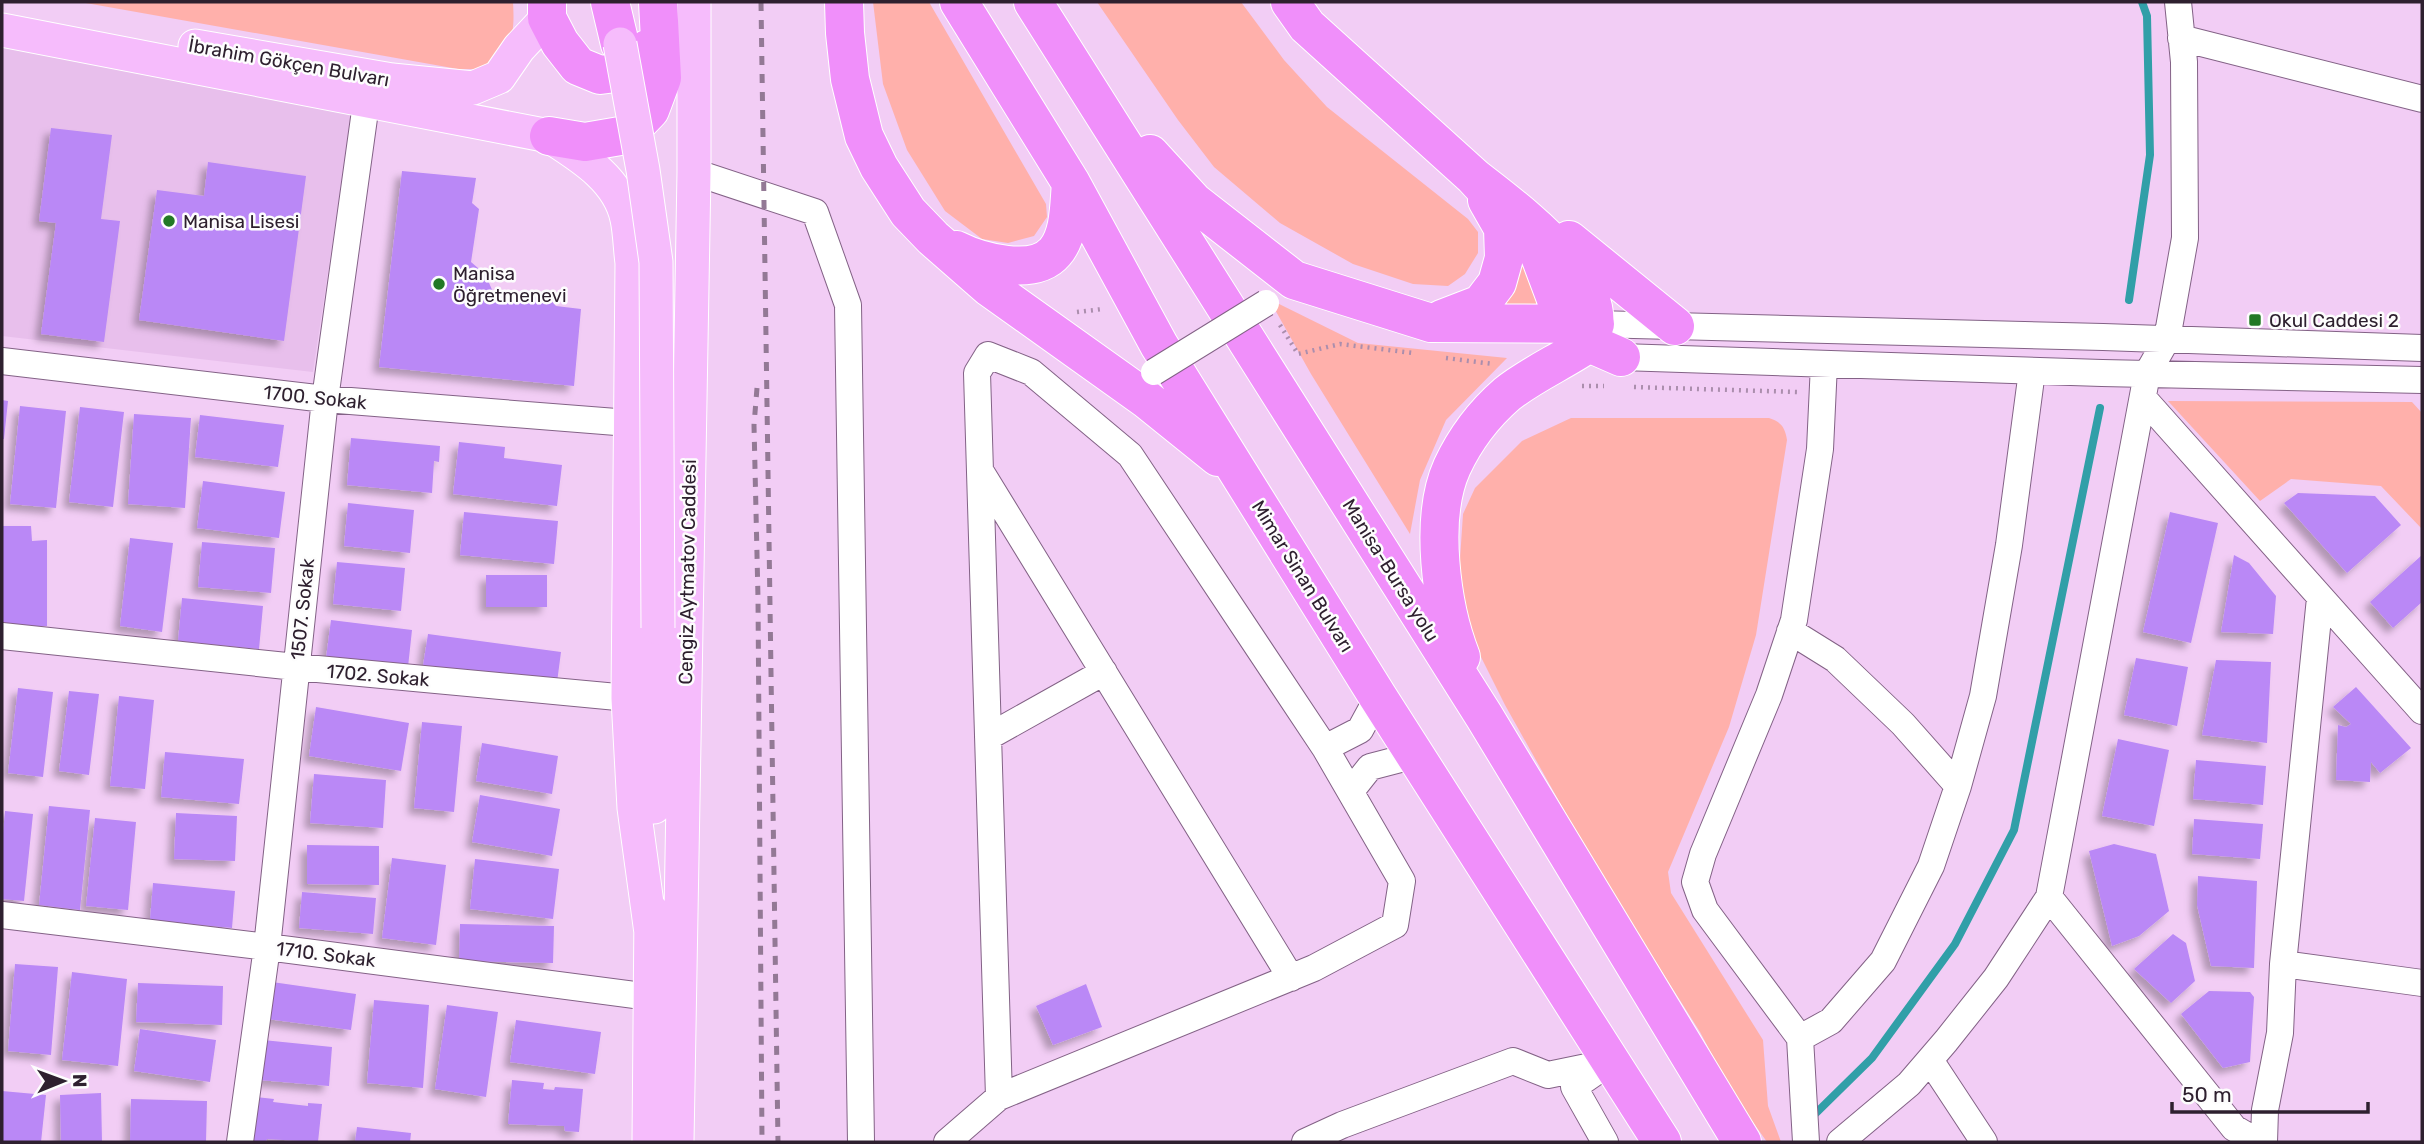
<svg xmlns="http://www.w3.org/2000/svg" width="2424" height="1144" font-family="Rubik,sans-serif">
  <style>
    .built { fill: #e8bfec }
    .green { fill: #ffb0ab }
    .lines { fill: none; stroke-linecap: round; stroke-linejoin: round }
    .stream { stroke: #319fa8; stroke-width: 8 }
    .building { fill: #ba88f6; filter: url(#shadow) }
    .minor-casing { stroke: #836286; stroke-width: 28 }
    .major-casing { stroke: #fff; stroke-width: 35 }
    .highway-casing { stroke: #fff; stroke-width: 40 }
    .path { stroke: #ab8ead; stroke-width: 4.5; stroke-dasharray: 2 5; stroke-linecap: butt }
    .minor { stroke: #fff; stroke-width: 26 }
    .major { stroke: #f6bcfc; stroke-width: 33 }
    .highway { stroke: #f08ffa; stroke-width: 38 }
    .rail { stroke: #937995; stroke-width: 5; stroke-dasharray: 9 9; stroke-linecap: butt }
    .minor-bridge-casing { stroke: #836286; stroke-width: 28; stroke-linecap: butt }
    .major-bridge-casing { stroke: #fff; stroke-width: 35; stroke-linecap: butt }
    .minor-bridge { stroke: #fff; stroke-width: 26 }
    .major-bridge { stroke: #f6bcfc; stroke-width: 33 }
    .poi-dot { fill: #227825; stroke: #fdfdfd; stroke-width: 2.5 }
    .labels { text-anchor: middle; stroke-width: 5; stroke-linejoin: round; paint-order: stroke }
    .street-label { font-size: 19px; fill: #2e202f; stroke: #fdfdfd }
    .poi-label { font-size: 19px; fill: #2e202f; stroke: #fdfdfd; text-anchor: start }
  </style>
  <defs>
    <filter id="shadow"><feDropShadow dx="-6" dy="6" stdDeviation="3.5" flood-color="#0004"/></filter>
  </defs>
  <rect width="100%" height="100%" fill="#f2cdf5"/>
  <path class="built" d="M2 36 353 106 313 372 2 336Z"/>
  <path class="green" d="M80 2H513C515 36 512 45 488 69H458Z
    M873 2H929L1046 204 1047 217 1034 236 1008 243 982 239 945 211 907 150 883 84Z
    M1097 2H1241L1284 60 1327 107 1468 219 1478 232V253L1465 274 1448 286 1413 284 1353 264 1280 223 1214 167 1178 120Z
    M1520 242 1545 309 1501 307Z
    M1269 299 1358 343 1507 358 1446 420 1420 480 1410 534 1311 374Z
    M2168 401 2412 402 2422 413V529L2381 486 2291 479 2260 501Z
    M1571 418H1769C1781 422 1785 427 1787 440L1756 635 1729 727 1668 872 1671 893 1763 1040 1768 1106 1781 1142H1767L1733 1094 1700 1032 1596 867 1505 705 1474 643 1459 574 1463 514 1475 488 1522 441Z"/>
  <g class="lines">
    <path class="stream" d="M2129 300 2150 155 2147 16 2142 2
      M1813 1116 1872 1058 1955 944 2014 830 2100 408"/>
  </g>
  <path class="building" d="M51 128 112 135 101 219 120 221 104 342 41 334 56 223 39 221Z
    M208 162 306 176 284 341 139 320 157 190 204 196Z
    M402 171 476 178 472 203 479 209 471 262 485 274 494 294 549 298 556 306 581 309 574 386 379 367Z
    M2 400 8 401 4 439H2Z
    M20 406 66 411 56 508 10 504Z
    M80 407 124 412 113 507 69 502Z
    M134 414 191 418 185 508 128 504Z
    M200 415 284 425 278 467 195 457Z
    M351 438 440 446 439 462 434 461 432 493 347 485Z
    M459 442 505 447 504 458 562 465 557 506 453 494Z
    M203 481 285 492 279 538 197 528Z
    M2298 493 2375 496 2401 525 2347 573 2284 503Z
    M348 503 414 510 410 553 344 546Z
    M464 512 558 521 554 564 460 555Z
    M2170 512 2218 523 2191 643 2143 632Z
    M2 526H31L32 541 47 540V626H2Z
    M130 538 173 543 162 632 120 626Z
    M202 542 275 548 271 593 198 587Z
    M2234 555 2249 563 2276 596 2273 634 2221 632Z
    M2422 555V602L2393 628 2370 602Z
    M337 562 405 568 401 611 333 604Z
    M486 575H547V607H486Z
    M182 598 263 606 259 649 178 641Z
    M331 620 412 630 408 667 326 658Z
    M428 634 561 652 556 690 422 672Z
    M2136 658 2188 667 2177 726 2124 715Z
    M2216 660 2271 662 2267 743 2202 735Z
    M2356 687 2411 748 2380 773 2371 762 2370 782 2336 780 2338 725 2346 727 2351 724 2333 707Z
    M18 688 53 692 43 777 8 773Z
    M69 691 99 694 89 775 59 771Z
    M119 696 154 700 145 789 110 786Z
    M316 707 409 723 401 771 309 756Z
    M422 722 462 726 454 812 414 808Z
    M2118 739 2169 750 2154 826 2102 816Z
    M482 743 558 756 552 794 476 781Z
    M165 752 244 759 239 804 161 797Z
    M2196 760 2266 766 2263 805 2193 799Z
    M314 774 386 780 383 828 310 823Z
    M480 795 560 809 552 856 472 842Z
    M49 806 90 810 80 910 39 905Z
    M5 811 33 814 24 901 2 899V845Z
    M176 813 237 816 235 861 174 859Z
    M95 818 136 822 128 910 86 906Z
    M2194 819 2263 824 2260 859 2192 854Z
    M2114 844 2156 854 2169 911 2139 936 2112 946 2089 851Z
    M307 845 379 846V885L307 884Z
    M392 858 446 865 436 945 382 938Z
    M475 859 559 869 553 919 470 909Z
    M2198 876 2257 881 2254 968 2211 966 2197 905Z
    M153 883 235 891 232 928 150 920Z
    M302 892 376 898 373 934 299 928Z
    M460 924 554 926 553 963 459 961Z
    M2173 934 2186 943 2195 981 2171 1003 2134 969Z
    M15 964 58 967 51 1055 8 1051Z
    M72 972 127 979 118 1066 62 1060Z
    M272 982 356 994 351 1030 267 1019Z
    M138 983 223 986 222 1025 136 1022Z
    M1086 984 1102 1027 1053 1045 1036 1006Z
    M2209 991 2250 992 2254 997 2250 1062 2223 1068 2181 1014Z
    M374 1000 429 1005 423 1088 367 1083Z
    M447 1005 498 1012 486 1097 435 1089Z
    M516 1020 601 1032 595 1074 510 1062Z
    M140 1029 216 1040 210 1082 134 1071Z
    M263 1040 332 1047 329 1086 259 1080Z
    M512 1080 544 1083 543 1089 554 1090 555 1087 583 1089 579 1132 565 1131 564 1126 508 1124Z
    M2 1091 46 1095 41 1142H2Z
    M101 1093 102 1142H61L60 1095Z
    M256 1097 274 1099 273 1102 308 1106V1103L322 1104 318 1142 267 1139 266 1142H251Z
    M131 1099 207 1101 206 1142H130Z
    M357 1127 411 1133 410 1142H355Z"/>
  <g class="lines">
    <defs>
      <path id="minor" d="M2181 38 2422 99
        M694 172 815 212 848 305 861 1142
        M1595 324 2103 337 2422 348
        M1621 357 2102 373 2422 380
        M2 361 325 399 629 423
        M2144 399 2422 711
        M981 472 1291 978
        M1790 631 1835 659 1903 724 1958 786
        M2 636 296 667 628 698
        M988 737 1104 672
        M1325 748 1360 730 1378 697
        M1351 791 1370 767 1416 755
        M2049 897 2234 1128 2258 1142
        M2 915 267 947 650 997
        M2283 964 2422 983
        M1800 1038 1831 1021 1883 961 1931 866 1958 786 1983 696 2009 545 2032 371
        M1930 1060 1984 1142
        M1600 1069 1574 1087 1605 1142
        M240 1142 267 947 325 399 369 82
        M947 1142 999 1097 1314 968 1395 925 1402 881 1325 748 1130 455 1031 372 988 355 977 373 999 1097
        M1305 1142 1342 1125 1513 1061 1548 1075 1611 1062
        M1806 1142 1800 1038 1705 910 1695 882 1703 854 1769 695 1794 620 1820 449 1824 364
        M1840 1142 1909 1084 1946 1041 1996 978 2049 897 2147 374 2167 339 2185 238 2184 62 2178 2
        M2264 1142 2265 1110 2280 1033 2283 964 2320 598"/>
      <path id="major" d="M2 30 549 136C580 156 619 179 627 219 630 233 630 248 632 263L628 698 634 808 651 933
        M195 46 392 80 473 88 499 77 519 48 547 18
        M654 807 658 628
        M649 1142 651 910
        M677 1142 694 172V2"/>
      <path id="highway" d="M547 2V18L560 43 578 66 600 75 623 72 638 65 649 48
        M610 2 620 44
        M844 2 845 33 850 79 864 136 879 167 908 212 933 238 989 287 1146 399 1218 457
        M959 2 1071 183 1159 345 1378 697 1662 1142
        M1033 2 1484 716 1742 1142
        M1290 2 1307 26 1474 177 1535 243 1565 323 1576 335 1589 343 1621 357
        M549 136 585 142 626 135 650 110 662 78 658 2
        M1150 154 1194 202 1294 280 1431 323 1595 324
        M1569 240 1675 326
        M956 250C980 262 1034 277 1055 252 1070 235 1069 204 1071 183
        M1442 319 1481 304 1497 283 1504 258 1503 228 1487 200
        M1461 657C1441 606 1429 518 1452 467 1465 439 1484 414 1507 394 1532 374 1563 361 1589 343 1619 282 1514 209 1474 177"/>
    </defs>
    <use href="#minor" class="minor-casing"/>
    <use href="#major" class="major-casing"/>
    <use href="#highway" class="highway-casing"/>
    <path class="path" d="M1077 312 1103 309
      M1280 325 1298 354 1340 344 1413 353
      M1446 358 1493 364
      M1582 386H1604
      M1634 387 1797 392"/>
    <use href="#minor" class="minor"/>
    <use href="#major" class="major"/>
    <use href="#highway" class="highway"/>
    <path class="rail" d="M761 2 778 1142
      M757 388 754 425 758 598 762 1142"/>
    <defs>
      <path id="minor-bridge" d="M1154 372 1266 303"/>
      <path id="major-bridge" d="M620 44 643 170 656 262 658 628"/>
    </defs>
    <use href="#minor-bridge" class="minor-bridge-casing"/>
    <use href="#major-bridge" class="major-bridge-casing"/>
    <use href="#minor-bridge" class="minor-bridge"/>
    <use href="#major-bridge" class="major-bridge"/>
  </g>
  <g class="poi-dot">
    <circle cx="169" cy="221" r="7"/>
    <circle cx="439" cy="284" r="7"/>
    <rect x="2248" y="313" width="14" height="14" rx="3.5"/>
  </g>
  <g class="labels">
    <g class="street-label">
      <text transform="translate(289 62) rotate(10)" y="7">İbrahim Gökçen Bulvarı</text>
      <text transform="translate(315 397) rotate(6)" y="7">1700. Sokak</text>
      <text transform="translate(1391 570) rotate(58)" y="7">Manisa-Bursa yolu</text>
      <text transform="translate(687 572) rotate(-89)" y="7">Cengiz Aytmatov Caddesi</text>
      <text transform="translate(1303 576) rotate(58)" y="7">Mimar Sinan Bulvarı</text>
      <text transform="translate(302 609) rotate(-84)" y="7">1507. Sokak</text>
      <text transform="translate(378 675) rotate(5)" y="7">1702. Sokak</text>
      <text transform="translate(326 954) rotate(7)" y="7">1710. Sokak</text>
    </g>
    <g class="poi-label">
      <text x="183" y="228">Manisa Lisesi</text>
      <text x="453" y="280">Manisa<tspan x="453" dy="22">Öğretmenevi</tspan></text>
      <text x="2269" y="327">Okul Caddesi 2</text>
    </g>
  </g>
  <rect width="2424" height="1144" fill="none" stroke="#2e202f" stroke-width="7"/>
  <g transform="translate(63 1081) rotate(89)" stroke="#fdfdfd" stroke-width="5" paint-order="stroke">
  <path d="M0-5L12 26L0 18L-12 26Z" fill="#2e202f"/>
  <text y="-10" font-size="19" font-weight="bold" text-anchor="middle" fill="#2e202f">N</text>
  </g>
  <path d="M2172 1102v10h196v-10" fill="none" stroke="#2e202f" stroke-width="3.5"/>
  <text x="2182" y="1102" font-size="21" fill="#2e202f" stroke="#fdfdfd" stroke-width="5" paint-order="stroke">50 m</text>
</svg>
